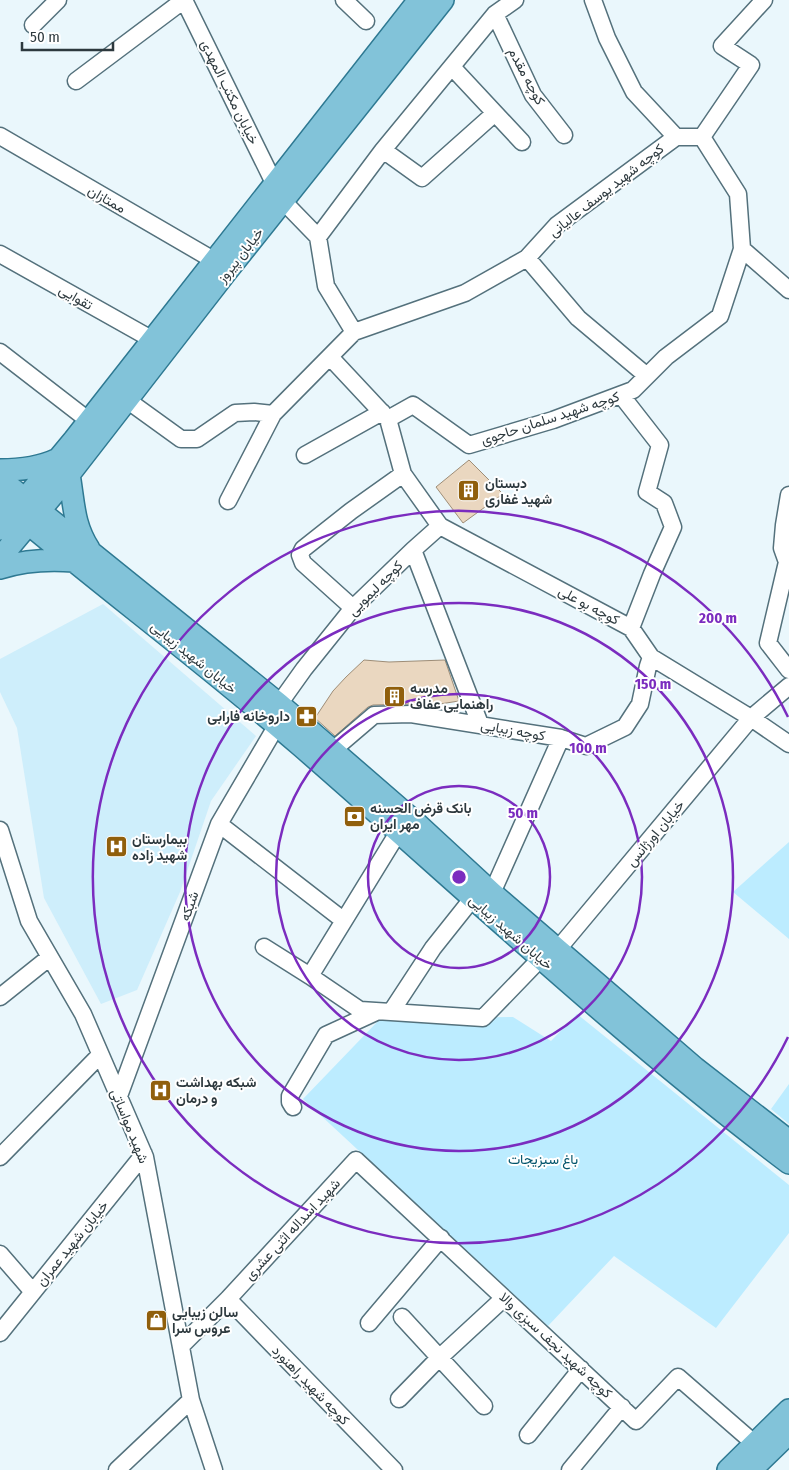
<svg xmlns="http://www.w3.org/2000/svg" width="789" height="1470" font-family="'Fira Sans Condensed',Vazirmatn,sans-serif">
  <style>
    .built { fill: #ceeefb }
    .green { fill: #bcecff }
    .building { fill: #ead7c0; stroke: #9e8d77 }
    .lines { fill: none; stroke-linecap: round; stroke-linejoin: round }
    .minor-casing { stroke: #54717c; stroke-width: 19 }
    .major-casing { stroke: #2e7992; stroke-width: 24 }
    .minor { stroke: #fff; stroke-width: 16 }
    .major { stroke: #82c3d9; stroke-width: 21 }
    .ring { fill: none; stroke: #7b2cbf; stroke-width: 2.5 }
    .labels { text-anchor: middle; stroke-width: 4; stroke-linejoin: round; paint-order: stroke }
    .street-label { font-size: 14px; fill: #2d393e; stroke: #fff }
    .poi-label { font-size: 14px; font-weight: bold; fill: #2d393e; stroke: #fff; text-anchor: start }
    .park-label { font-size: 14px; fill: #00536b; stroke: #fff }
    .centre { fill: #7b2cbf; stroke: #fff; stroke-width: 2.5 }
    .ring-label { font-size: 15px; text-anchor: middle; font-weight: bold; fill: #7b2cbf; stroke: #fff; stroke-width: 4; stroke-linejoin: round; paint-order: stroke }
  </style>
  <rect width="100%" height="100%" fill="#eaf7fc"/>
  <path class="built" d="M103 604 256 736 211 801 180 892 137 990 101 1004 44 898 17 728 0 692V659Z"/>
  <path class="green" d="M789 842V939L733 892Z
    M577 1014 789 1185V1233L716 1328 614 1256 548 1326 303 1099 380 1019 513 1017 551 1041Z
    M789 1084V1124L771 1109Z"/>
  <path class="building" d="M469 460 503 494 463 523 436 487Z
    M364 660 389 662 445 660 459 701 427 706 411 704 373 705 368 707 335 736 315 718 333 691 346 677Z"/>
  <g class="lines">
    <defs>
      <path id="minor" d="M184 0 275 185
        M344 0 366 21
        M593 0 607 38 634 92 676 137H702L738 194 742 249 789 290
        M495 14 533 95 564 135
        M33 25 58 0
        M452 67 522 142
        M76 81 184 0
        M0 136 215 261
        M702 137 751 65 722 46 764 0
        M383 150 422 178 495 113
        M283 201 318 237 326 286 354 332 465 293 527 258 557 225 676 137
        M318 237 383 150 495 14 515 0
        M0 254 153 340
        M527 258 578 318 647 376
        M0 352 88 420
        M330 357 388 419 403 474 440 526 631 628 651 657 751 718 789 744
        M621 395 660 445 647 492 664 503 673 527 652 574 631 628
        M127 400 181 439H197L235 413 254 412 273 414
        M388 419 413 405 469 445 553 420 633 390 666 357 720 316 742 249
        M305 455 382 412
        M789 495 784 525 782 548 787 562 768 643 789 670
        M228 501 273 414 354 332
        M413 550 440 526
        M353 608 303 563 300 555 303 549 351 511 403 474
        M279 704 304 669 353 608 413 550 480 724
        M333 750 374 715 411 714 561 738 586 746 625 727 640 704 648 666 651 657
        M219 824 343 920
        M0 830 29 921 83 1014 145 1157 191 1400 214 1470
        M399 831 310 976 360 1010 391 1012 433 948 472 899
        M492 893 561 738
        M264 947 310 976
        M558 949 751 718 789 686
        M0 997 50 957
        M391 1012 483 1018 541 958
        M119 1096 219 824 277 725
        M293 1107 290 1102V1096L326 1035 376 1012
        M0 1157 100 1055
        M0 1254 33 1292
        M228 1299 394 1470
        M402 1317 484 1406
        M369 1323 441 1238
        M0 1333 144 1154
        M181 1346 228 1299 356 1160 636 1421 678 1377 755 1444
        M399 1399 439 1358 504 1298
        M528 1435 581 1369
        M117 1470 191 1400
        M570 1470 622 1407"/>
      <path id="major" d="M0 470C21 470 39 468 58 459
        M69 474C74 503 73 524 89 549
        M0 479 279 704 414 821 492 893 695 1068 789 1141
        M0 500C99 584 203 661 301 746 462 886 618 1034 789 1163
        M0 529 74 440 419 0
        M0 558 57 490 227 271 443 0
        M0 568C25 560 49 559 74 561
        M728 1470 789 1410
        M751 1470 789 1433"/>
    </defs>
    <use href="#minor" class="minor-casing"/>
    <use href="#major" class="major-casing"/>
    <use href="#minor" class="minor"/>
    <use href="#major" class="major"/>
  </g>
  <g class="ring">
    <circle cx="459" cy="877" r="91"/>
    <circle cx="459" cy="877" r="183"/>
    <circle cx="459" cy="877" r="274"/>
    <path d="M788 1037A366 366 0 1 1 788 717"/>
  </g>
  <defs>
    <symbol id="building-square" viewBox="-11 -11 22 22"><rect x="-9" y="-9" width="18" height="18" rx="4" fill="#905f0c" stroke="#fff"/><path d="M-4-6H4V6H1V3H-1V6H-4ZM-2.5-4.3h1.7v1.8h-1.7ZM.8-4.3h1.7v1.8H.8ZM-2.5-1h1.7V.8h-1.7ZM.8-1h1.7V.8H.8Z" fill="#fff"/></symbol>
    <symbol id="pharmacy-square" viewBox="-11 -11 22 22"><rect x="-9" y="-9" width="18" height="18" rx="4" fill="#905f0c" stroke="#fff"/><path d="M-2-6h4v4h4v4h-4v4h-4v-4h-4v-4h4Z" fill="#fff"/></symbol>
    <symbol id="bank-square" viewBox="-11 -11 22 22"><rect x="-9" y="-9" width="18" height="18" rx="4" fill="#905f0c" stroke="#fff"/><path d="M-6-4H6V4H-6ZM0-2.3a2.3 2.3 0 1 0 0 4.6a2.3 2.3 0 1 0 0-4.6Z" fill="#fff"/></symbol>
    <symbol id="hospital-square" viewBox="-11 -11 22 22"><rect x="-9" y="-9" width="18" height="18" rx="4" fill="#905f0c" stroke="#fff"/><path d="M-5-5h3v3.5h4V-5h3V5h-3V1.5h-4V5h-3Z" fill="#fff"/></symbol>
    <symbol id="shop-square" viewBox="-11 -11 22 22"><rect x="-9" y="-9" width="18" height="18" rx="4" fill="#905f0c" stroke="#fff"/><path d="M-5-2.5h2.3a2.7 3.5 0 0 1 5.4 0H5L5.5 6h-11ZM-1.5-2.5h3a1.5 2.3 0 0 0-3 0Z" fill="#fff"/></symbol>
  </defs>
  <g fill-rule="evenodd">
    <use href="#building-square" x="456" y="478" width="25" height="25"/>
    <use href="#building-square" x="382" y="684" width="25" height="25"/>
    <use href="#pharmacy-square" x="294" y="704" width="25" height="25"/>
    <use href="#bank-square" x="342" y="804" width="25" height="25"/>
    <use href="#hospital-square" x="104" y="834" width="25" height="25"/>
    <use href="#hospital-square" x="148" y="1078" width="25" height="25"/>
    <use href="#shop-square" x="144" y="1308" width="25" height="25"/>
  </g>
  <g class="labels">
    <g class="street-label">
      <text transform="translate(527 76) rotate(62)" y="5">کوچه مقدم</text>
      <text transform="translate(230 92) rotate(64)" y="5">خیابان مکتب المهدی</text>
      <text transform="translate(606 190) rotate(-38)" y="5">کوچه شهید یوسف عالیانی</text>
      <text transform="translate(107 199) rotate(30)" y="5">ممتازان</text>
      <text transform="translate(240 255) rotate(-52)" y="5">خیابان پیروز</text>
      <text transform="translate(76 297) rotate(30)" y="5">تقوایی</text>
      <text transform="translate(550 418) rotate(-18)" y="5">کوچه شهید سلمان حاجوی</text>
      <text transform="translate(375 588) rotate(-45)" y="5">کوچه لیمویی</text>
      <text transform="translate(589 605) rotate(28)" y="5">کوچه بو علی</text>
      <text transform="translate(194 657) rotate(39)" y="5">خیابان شهید زیبایی</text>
      <text transform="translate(513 730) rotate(10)" y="5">کوچه زیبایی</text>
      <text transform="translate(655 833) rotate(-50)" y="5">خیابان اورژانس</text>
      <text transform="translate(189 906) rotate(-70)" y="5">شبکه</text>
      <text transform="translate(511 932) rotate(41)" y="5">خیابان شهید زیبایی</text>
      <text transform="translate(130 1126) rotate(68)" y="5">شهید مواساتی</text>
      <text transform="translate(292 1229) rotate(-47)" y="5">شهید اسداله اثنی عشری</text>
      <text transform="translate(72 1243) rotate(-51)" y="5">خیابان شهید عمران</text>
      <text transform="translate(556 1345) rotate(43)" y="5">کوچه شهید نجف سبزی والا</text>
      <text transform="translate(311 1385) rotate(46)" y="5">کوچه شهید راهنورد</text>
    </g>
    <g class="poi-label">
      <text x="485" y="488">دبستان<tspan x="485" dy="16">شهید غفاری</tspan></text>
      <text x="410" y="693">مدرسه<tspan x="410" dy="16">راهنمایی عفاف</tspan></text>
      <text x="290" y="721" text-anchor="end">داروخانه فارابی</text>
      <text x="370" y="813">بانک قرض الحسنه<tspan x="370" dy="16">مهر ایران</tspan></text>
      <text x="132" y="844">بیمارستان<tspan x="132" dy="16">شهید زاده</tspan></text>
      <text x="176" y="1087">شبکه بهداشت<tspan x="176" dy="16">و درمان</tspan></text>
      <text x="172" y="1317">سالن زیبایی<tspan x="172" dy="16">عروس سرا</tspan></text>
    </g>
    <g class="park-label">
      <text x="543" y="1164">باغ سبزیجات</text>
    </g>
  </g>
  <circle cx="459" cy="877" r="8" class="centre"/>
  <g class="ring-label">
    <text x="718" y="623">200 m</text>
    <text x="653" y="689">150 m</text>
    <text x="588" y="753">100 m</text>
    <text x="523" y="818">50 m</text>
  </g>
  <path d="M22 42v8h91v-8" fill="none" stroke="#2d393e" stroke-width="2.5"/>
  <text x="30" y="42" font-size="15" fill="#2d393e" stroke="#ffffff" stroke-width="4" paint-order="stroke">50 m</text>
</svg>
